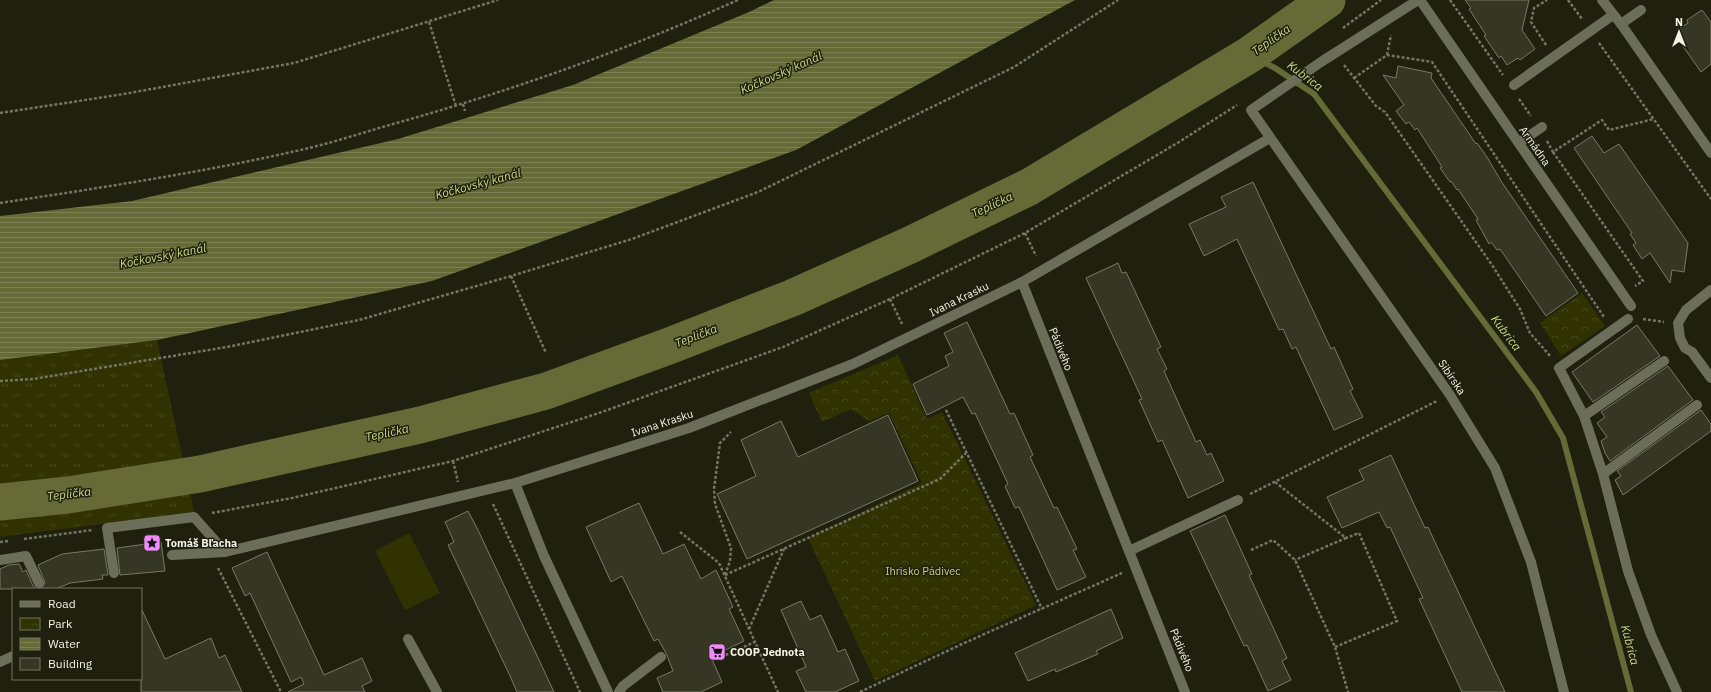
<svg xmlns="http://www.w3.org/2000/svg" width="1711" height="692" font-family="'IBM Plex Sans',sans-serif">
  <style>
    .grass { fill: url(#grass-tufts) }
    .park { fill: url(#park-crowns) }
    .garden { fill: #303301 }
    .water { fill: url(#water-rules) }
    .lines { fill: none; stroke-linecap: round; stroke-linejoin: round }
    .stream { stroke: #656a37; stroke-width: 6 }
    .river { stroke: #656a37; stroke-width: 37 }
    .building { fill: #353724; stroke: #777a65 }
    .path { stroke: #737565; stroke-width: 2.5; stroke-dasharray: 3 2; stroke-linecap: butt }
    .service { stroke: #6b6e59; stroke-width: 10 }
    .minor { stroke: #6b6e59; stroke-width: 10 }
    .labels { text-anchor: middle; stroke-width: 3; stroke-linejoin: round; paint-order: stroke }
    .street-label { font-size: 11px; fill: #f2f4e8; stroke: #1f210e }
    .poi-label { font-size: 11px; font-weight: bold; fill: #f2f4e8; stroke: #1f210e; text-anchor: start }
    .park-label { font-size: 11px; fill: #c6ce7f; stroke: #1f210e }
    .water-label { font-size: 12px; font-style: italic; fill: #ced787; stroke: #1f210e }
  </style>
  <defs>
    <pattern id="grass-tufts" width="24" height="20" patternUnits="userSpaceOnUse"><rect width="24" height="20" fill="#303301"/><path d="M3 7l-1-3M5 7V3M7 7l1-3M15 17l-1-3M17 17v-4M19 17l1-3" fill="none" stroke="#44471a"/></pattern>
    <pattern id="park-crowns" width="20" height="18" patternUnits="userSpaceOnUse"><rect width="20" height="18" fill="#303301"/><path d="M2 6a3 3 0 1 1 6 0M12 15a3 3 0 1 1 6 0" fill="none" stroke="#44471a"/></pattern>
    <pattern id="water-rules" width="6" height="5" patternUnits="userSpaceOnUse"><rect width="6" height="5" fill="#656a37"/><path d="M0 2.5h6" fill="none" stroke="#7c8054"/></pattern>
  </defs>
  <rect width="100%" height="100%" fill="#1f210e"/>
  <path class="grass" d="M157 340 194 512 0 537V360Z"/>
  <path class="park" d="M1582 293 1605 326 1561 356 1540 323Z
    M898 355 927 419 942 412 1036 605 875 681 808 538 922 483 889 413 869 421 851 409 822 422 809 393Z"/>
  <path class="garden" d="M409 533 440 593 405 610 375 551Z"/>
  <path class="water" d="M774 0H1075L796 150 432 281 157 340 0 360V216L132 201 398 139 573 85 749 12Z"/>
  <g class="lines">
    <path class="stream" d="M1249 55 1275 68 1314 94 1536 392 1563 438 1631 692"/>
    <path class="river" d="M0 502 68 495 200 474 420 425 546 391 669 346 792 298 910 245 1029 187 1249 55 1327 0"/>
  </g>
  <path class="building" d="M1465 0H1529L1522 30 1535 49 1520 60 1518 58 1507 65 1501 56 1499 58 1484 36 1486 35 1469 9 1471 8Z
    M1702 10 1711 22V64L1701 72 1680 42 1684 39 1677 30 1688 23 1687 20Z
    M1398 66 1432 73 1431 78 1476 144 1477 143 1487 157 1501 181 1578 293 1546 316 1500 249 1497 250 1491 242 1489 244 1476 220 1478 219 1458 189 1457 190 1451 181 1450 182 1440 168 1442 167 1437 159 1417 128 1415 130 1409 122 1406 124 1396 111 1404 105 1383 75 1396 78Z
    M1592 136 1604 153 1619 144 1688 243 1684 272 1672 270 1670 283 1650 253 1642 259 1633 245 1636 243 1630 234 1632 233 1574 148Z
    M1253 182 1331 349 1334 347 1353 389 1350 391 1363 417 1334 430 1296 347 1292 349 1283 329 1279 330 1237 239 1204 256 1189 224 1226 207 1221 197Z
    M1118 263 1122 273 1126 272 1161 347 1157 349 1167 369 1164 371 1196 442 1200 440 1207 455 1211 453 1224 481 1188 498 1162 440 1158 442 1139 400 1142 399 1086 278Z
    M967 322 1010 414 1014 413 1033 455 1030 457 1054 508 1057 507 1077 549 1073 550 1086 577 1057 590 1019 507 1015 508 1005 486 1008 484 975 413 972 414 963 397 927 415 913 384 949 366 945 356 953 352 944 333Z
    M1637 325 1660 356 1593 402 1572 372Z
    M1668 366 1693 400 1610 461 1605 453 1601 441 1607 437 1597 423 1605 417 1601 412Z
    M1701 410 1711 424V431L1623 495 1615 480 1621 476 1617 471Z
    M888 415 918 481 747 559 717 494 756 476 741 440 781 421 798 457Z
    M1391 455 1425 528 1428 527 1505 692H1462L1419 599 1423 598 1390 527 1387 528 1379 512 1342 528 1327 497 1364 480 1359 470Z
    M639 503 663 554 684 544 701 579 716 570 733 607 729 609 744 641 711 657 722 682 701 692H663L657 678 673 671 666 653 658 639 654 641 622 576 611 582 586 527Z
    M468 511 478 530 554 692H517L510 676 448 545 454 542 445 522Z
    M1225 515 1252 574 1249 575 1287 658 1282 661 1291 680 1268 691 1247 645 1244 646 1190 531Z
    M161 542 165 571 120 575 117 548Z
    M104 549 108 575H102L103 579 70 583 56 589H41L45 583 38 565 62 554Z
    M267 552 324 675 362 658 372 681 362 686 365 692H288L304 684 301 677 291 682 250 593 245 596 232 568Z
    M19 564 23 572 26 570 33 586 37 589H0V569L9 565Z
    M801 601 810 620 821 615 838 652 845 649 859 681 835 692H806L796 671 806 667 781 610Z
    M141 608 165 659 211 638 219 658 225 655 242 692H141Z
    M1111 609 1123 638 1096 651 1098 654 1056 672 1055 669 1028 681 1015 653Z"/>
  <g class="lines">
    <path class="path" d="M1450 0 1503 75
      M1568 0 1582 19
      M429 22 456 106
      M1343 28 1381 0
      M1599 43 1711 199
      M1546 45 1531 22 1534 8 1547 0
      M1387 55 1391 35
      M1344 65 1376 106 1385 112 1492 265 1520 309 1530 333 1551 357
      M1354 78 1387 55 1432 62 1604 317
      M1519 99 1531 116
      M463 104 465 111
      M0 113 124 94 294 63 498 0
      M1547 141 1553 152 1602 120 1609 130 1654 119
      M1553 152 1643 281 1635 286
      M0 203C99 188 199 173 296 151 329 144 361 133 393 124 511 91 626 50 738 0
      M1025 233 1036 256
      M511 276 546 353
      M890 299 902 324
      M1643 319 1664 322
      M0 381 33 379 227 347 359 320 511 276 632 239 758 192 1014 67 1118 0
      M946 410 1042 609
      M453 461 458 482
      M1275 482 1346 538 1295 560
      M1250 494 1437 401
      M493 504 580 692
      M212 513 292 498 453 461 599 413 783 347 890 299 1025 233 1179 142 1237 105
      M680 532 719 563 755 642
      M24 539 93 530
      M0 542 9 541
      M1251 550 1273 540 1295 560 1335 647 1348 692
      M218 568 281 692
      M725 575 940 479 966 453
      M725 575 730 561 731 548 715 504 714 489 720 443 731 432
      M749 629 784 549
      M1335 647 1397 621 1359 533 1346 538
      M721 657 755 642 778 692
      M860 692 962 644 1122 573"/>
    <path class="service" d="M1621 24 1641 10
      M1519 143 1542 127
      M1711 290 1686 310 1678 323 1680 338 1685 348 1692 352 1711 378
      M1628 319 1559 368 1584 416 1603 474 1628 571 1651 635 1677 692
      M1584 416 1664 361
      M1603 474 1697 405
      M1129 551 1238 500
      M0 560 26 556 39 583
      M114 573 107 528 194 517 225 552
      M0 662 13 656
      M619 692 623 686 661 657"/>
    <path class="minor" d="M1418 0 1321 62 1251 110 1450 395 1495 468 1531 562 1564 692
      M1420 0 1631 306
      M1602 0 1621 24 1711 153
      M1514 85 1613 15
      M1022 282 1185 692
      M172 555 225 552 515 483
      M408 639 437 692
      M608 692 544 556 515 483 689 428 853 364 1022 282 1270 138"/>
  </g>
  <defs>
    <symbol id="sight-square" viewBox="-11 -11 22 22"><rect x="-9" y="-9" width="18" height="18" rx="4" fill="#ee8bf8" stroke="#1f210e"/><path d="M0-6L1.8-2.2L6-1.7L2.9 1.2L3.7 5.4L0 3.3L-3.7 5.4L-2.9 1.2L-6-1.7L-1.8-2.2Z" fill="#111"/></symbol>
    <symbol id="supermarket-square" viewBox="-11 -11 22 22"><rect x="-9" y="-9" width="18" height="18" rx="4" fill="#ee8bf8" stroke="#1f210e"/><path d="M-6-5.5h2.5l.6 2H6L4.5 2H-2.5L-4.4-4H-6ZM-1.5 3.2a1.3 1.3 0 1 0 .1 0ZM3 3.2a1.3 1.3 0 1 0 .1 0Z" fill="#111"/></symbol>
  </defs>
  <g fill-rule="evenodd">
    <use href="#sight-square" x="142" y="533" width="20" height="20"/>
    <use href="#supermarket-square" x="707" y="642" width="20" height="20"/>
  </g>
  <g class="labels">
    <g class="street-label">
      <text transform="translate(1535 146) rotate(55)" y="4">Armádna</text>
      <text transform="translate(959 299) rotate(-26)" y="4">Ivana Krasku</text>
      <text transform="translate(1061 349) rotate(68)" y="4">Pádivého</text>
      <text transform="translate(1452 377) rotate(56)" y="4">Sibírska</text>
      <text transform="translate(662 423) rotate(-18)" y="4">Ivana Krasku</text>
      <text transform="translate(1182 650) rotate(68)" y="4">Pádivého</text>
    </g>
    <g class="poi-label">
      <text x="165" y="547">Tomáš Bľacha</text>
      <text x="730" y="656">COOP Jednota</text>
    </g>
    <g class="park-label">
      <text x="923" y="575">Ihrisko Pádivec</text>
    </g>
    <g class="water-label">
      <text transform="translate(1271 40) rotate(-35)" y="4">Teplička</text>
      <text transform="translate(781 73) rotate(-24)" y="4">Kočkovský kanál</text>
      <text transform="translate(1305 76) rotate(37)" y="4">Kubrica</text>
      <text transform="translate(478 184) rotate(-15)" y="4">Kočkovský kanál</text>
      <text transform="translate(992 205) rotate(-25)" y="4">Teplička</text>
      <text transform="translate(163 256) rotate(-11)" y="4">Kočkovský kanál</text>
      <text transform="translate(1506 333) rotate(53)" y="4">Kubrica</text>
      <text transform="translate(696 336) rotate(-21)" y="4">Teplička</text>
      <text transform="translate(387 433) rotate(-12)" y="4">Teplička</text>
      <text transform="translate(69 494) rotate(-7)" y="4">Teplička</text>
      <text transform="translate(1630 645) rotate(75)" y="4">Kubrica</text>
    </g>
  </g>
  <rect x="12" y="588" width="130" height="92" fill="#1f210e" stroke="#737565"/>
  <rect x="20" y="601" width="20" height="6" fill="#6b6e59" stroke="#737565"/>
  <text x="48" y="608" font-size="12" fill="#f2f4e8">Road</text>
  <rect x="20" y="618" width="20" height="12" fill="url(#park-crowns)" stroke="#737565"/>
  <text x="48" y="628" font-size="12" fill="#f2f4e8">Park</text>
  <rect x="20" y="638" width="20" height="12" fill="url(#water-rules)" stroke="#737565"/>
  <text x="48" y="648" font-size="12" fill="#f2f4e8">Water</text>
  <rect x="20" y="658" width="20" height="12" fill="#353724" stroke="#737565"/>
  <text x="48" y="668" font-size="12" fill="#f2f4e8">Building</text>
  <g transform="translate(1679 32)" stroke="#1f210e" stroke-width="3" paint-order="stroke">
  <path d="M0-3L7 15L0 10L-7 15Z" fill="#f2f4e8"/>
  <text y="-6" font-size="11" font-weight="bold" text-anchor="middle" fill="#f2f4e8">N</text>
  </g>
</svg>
